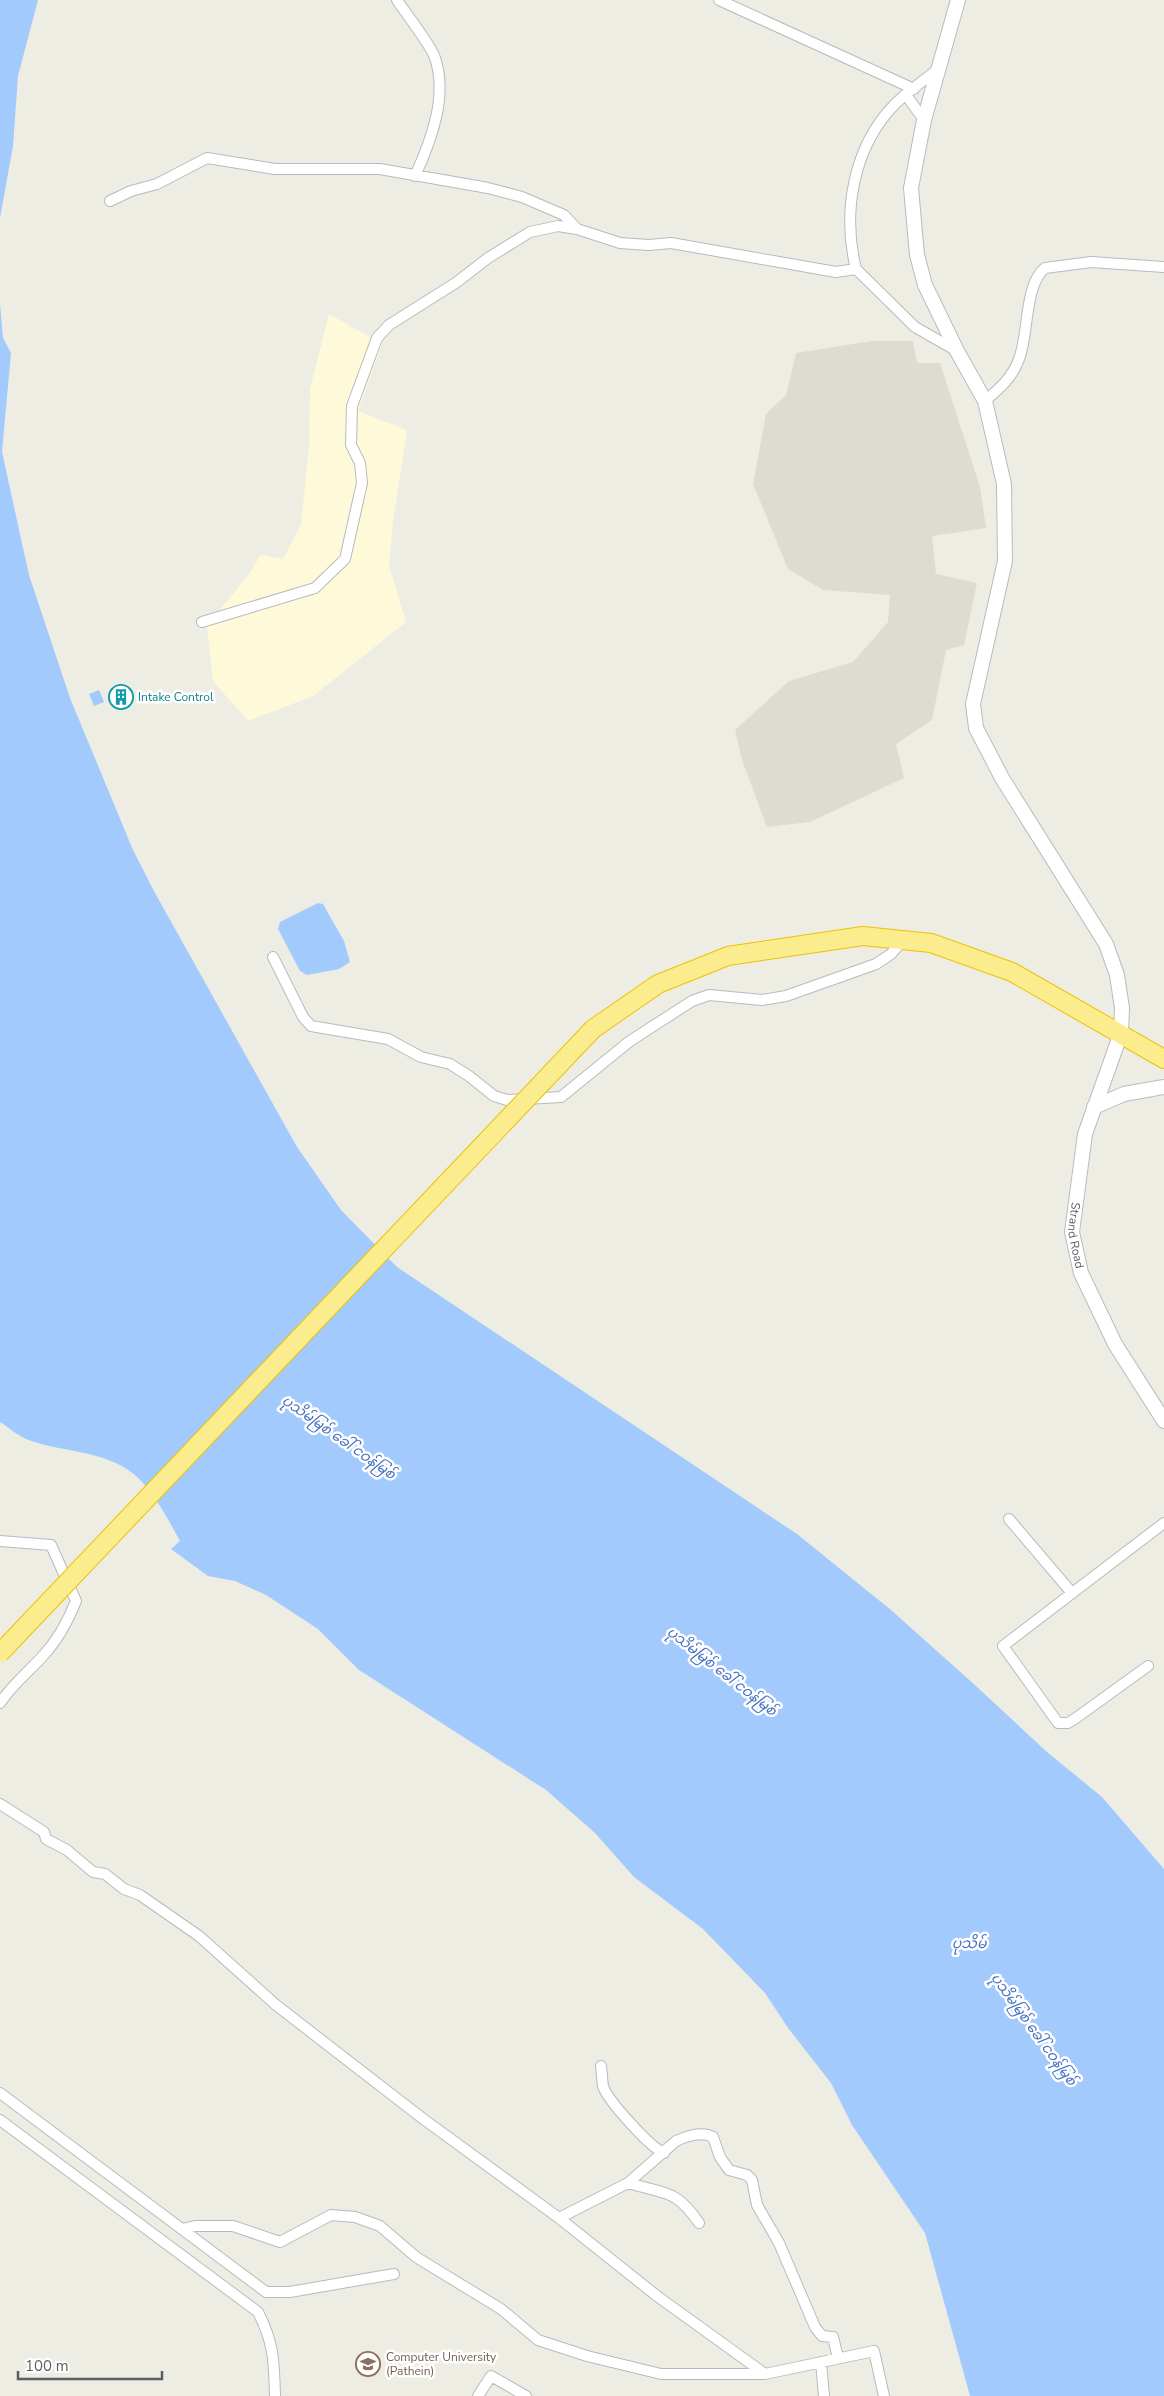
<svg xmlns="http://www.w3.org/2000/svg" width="1164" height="2396" font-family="'Nunito Sans','Noto Sans Myanmar',sans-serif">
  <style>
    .commercial { fill: #fdf9d9 }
    .education { fill: #dedcd1 }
    .water { fill: #a3cafd }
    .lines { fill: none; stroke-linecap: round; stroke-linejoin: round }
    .street-casing { stroke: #b8babf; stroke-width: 12 }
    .secondary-casing { stroke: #b9bbc1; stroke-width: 16 }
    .highway-casing { stroke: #ecc105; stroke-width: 20 }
    .street { stroke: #fff; stroke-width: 10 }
    .secondary { stroke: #fff; stroke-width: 14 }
    .highway { stroke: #fbed8d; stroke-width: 18 }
    .highway-bridge-casing { stroke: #ecc105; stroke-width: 20; stroke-linecap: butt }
    .highway-bridge { stroke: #fbed8d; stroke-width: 18 }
    .labels { text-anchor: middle; stroke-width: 5; stroke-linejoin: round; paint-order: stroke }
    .culture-label { font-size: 12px; fill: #0d838f; stroke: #fff; text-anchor: start }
    .street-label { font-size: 12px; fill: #5b5e63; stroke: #fff }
    .education-label { font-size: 12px; fill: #785e54; stroke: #fff; text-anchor: start }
    .water-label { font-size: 14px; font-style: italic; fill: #4672c0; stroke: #fff }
  </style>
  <rect width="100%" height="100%" fill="#eeede3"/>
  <path class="commercial" d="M329 314 382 344 358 411 407 430 393 522 389 566 406 622 313 696 248 721 213 681 207 626 249 574 261 555 283 559 301 524 309 447 310 389Z"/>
  <path class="education" d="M872 341H913L917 363H940L980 487 986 528 932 536 936 574 977 583 964 645 946 650 932 720 896 744 904 778 810 822 767 827 742 760 735 730 789 681 853 662 888 622 890 595 823 590 788 569 753 484 766 414 786 395 796 353Z"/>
  <path class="water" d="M0 0H38L18 76 13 146 0 218Z
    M0 303 3 338 11 353 2 452 29 575 70 698 133 850 155 893 297 1147 341 1210 397 1267 797 1534 891 1610 976 1686 1047 1752 1102 1797 1164 1869V2396H970L925 2233 852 2125 831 2083 788 2028 765 1993 703 1929 634 1877 595 1833 546 1790 359 1670 318 1629 266 1595 235 1581 208 1576 171 1549 180 1541C168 1519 154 1492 135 1475 104 1449 61 1453 26 1439 17 1435 8 1427 0 1422Z
    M99 690 104 702 94 706 89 694Z
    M318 903 323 904 344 941 350 962 339 969 307 975 300 971 278 929 280 922Z"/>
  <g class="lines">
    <defs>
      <path id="street" d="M397 0C406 14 431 45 435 58 448 96 431 141 415 176
        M719 0 914 89
        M906 95 924 120
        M110 201 131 191 157 184 207 158 275 169H380L488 188 522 197 564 215 577 229 620 243 649 245 671 243 836 272 856 269 915 327 957 351
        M856 269C842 212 853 147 895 104 908 91 925 80 939 68
        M985 401C999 389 1013 377 1019 359 1029 334 1024 285 1045 268L1091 262 1164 267
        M202 622 315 588 345 559 362 483 360 463 351 445 352 406 377 338 389 325 457 282 488 258 530 232 558 226 577 229
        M273 957 303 1017 311 1026 388 1039 421 1057 450 1064 469 1076 494 1096 507 1100 561 1097 630 1041 692 1001 709 995 762 1000 786 996 876 964 891 954 903 940
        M1009 1519 1072 1593
        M0 1541 51 1545 76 1601C68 1621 57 1641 42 1657 27 1673 12 1685 0 1703
        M1148 1666 1076 1718 1068 1723H1058L1003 1646 1164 1523
        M0 1804 44 1832 46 1839 67 1850 93 1872 105 1874 124 1889 140 1895 199 1936 276 2005 422 2118 559 2218 657 2296 765 2374 874 2351 884 2396
        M601 2066C602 2073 602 2080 603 2086 607 2100 651 2148 664 2153
        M0 2093 266 2292H290L394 2274
        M0 2120 258 2312C274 2343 274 2361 275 2396
        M628 2183C665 2194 676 2189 699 2223
        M559 2218 628 2183 676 2141C686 2136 702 2131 713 2137L720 2157 729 2170 747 2175 752 2180 757 2205 779 2243 815 2327 822 2336 833 2337 838 2358
        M182 2229 195 2226H233L280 2242 331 2215 355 2217 380 2226 416 2257 501 2309 538 2340 587 2356 661 2374H765
        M821 2362 824 2396
        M478 2396 491 2376 526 2396"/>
      <g id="secondary">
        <path id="s1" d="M958 0 924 120 911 188 917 255 925 285 957 351 985 401 1004 484 1005 561 973 704 976 728 1002 778 1106 944 1117 975 1122 1008 1121 1033 1085 1134 1072 1232 1081 1273 1115 1344 1164 1421"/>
        <path d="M1094 1107 1124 1094 1164 1087"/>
      </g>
      <path id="highway" d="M593 1029 658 984 728 956 863 936 931 943 1012 972 1164 1059"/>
    </defs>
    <use href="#street" class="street-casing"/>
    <use href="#secondary" class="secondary-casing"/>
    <use href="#highway" class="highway-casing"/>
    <use href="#street" class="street"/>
    <use href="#secondary" class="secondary"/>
    <use href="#highway" class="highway"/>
    <defs>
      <path id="highway-bridge" d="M0 1653 593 1029"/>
    </defs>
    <use href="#highway-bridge" class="highway-bridge-casing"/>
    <use href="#highway-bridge" class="highway-bridge"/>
  </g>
  <defs>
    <symbol id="building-ring" viewBox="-11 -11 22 22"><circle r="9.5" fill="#fff" stroke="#0f9aa8" stroke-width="1.5"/><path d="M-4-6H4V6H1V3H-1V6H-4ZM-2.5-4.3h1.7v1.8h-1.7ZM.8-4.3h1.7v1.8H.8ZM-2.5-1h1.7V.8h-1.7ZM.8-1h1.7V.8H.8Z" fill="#0f9aa8"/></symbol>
    <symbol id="university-ring" viewBox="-11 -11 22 22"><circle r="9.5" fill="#fff" stroke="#8d6e63" stroke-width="1.5"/><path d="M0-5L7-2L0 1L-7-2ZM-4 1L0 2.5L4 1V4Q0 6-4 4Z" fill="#8d6e63"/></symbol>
  </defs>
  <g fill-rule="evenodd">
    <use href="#building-ring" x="107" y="683" width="28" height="28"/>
    <use href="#university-ring" x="354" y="2350" width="28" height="28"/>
  </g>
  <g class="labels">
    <g class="culture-label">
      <text x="138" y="701">Intake Control</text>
    </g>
    <g class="street-label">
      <text dy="4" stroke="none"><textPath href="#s1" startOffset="1309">Strand Road</textPath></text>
    </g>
    <g class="education-label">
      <text x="386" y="2361">Computer University<tspan x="386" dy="14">(Pathein)</tspan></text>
    </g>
    <g class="water-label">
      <text transform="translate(339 1437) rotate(35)" y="5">ပုသိမ်မြစ် ခေါ် ငဝန်မြစ်</text>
      <text transform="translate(722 1671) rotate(38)" y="5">ပုသိမ်မြစ် ခေါ် ငဝန်မြစ်</text>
      <text x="969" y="1948">ပုသိမ်</text>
      <text transform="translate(1034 2029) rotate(54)" y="5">ပုသိမ်မြစ် ခေါ် ငဝန်မြစ်</text>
    </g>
  </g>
  <path d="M18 2371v8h144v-8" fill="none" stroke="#5b5e63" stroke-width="2.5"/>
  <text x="25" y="2371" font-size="15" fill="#5b5e63" stroke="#ffffff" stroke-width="4" paint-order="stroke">100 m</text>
</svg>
